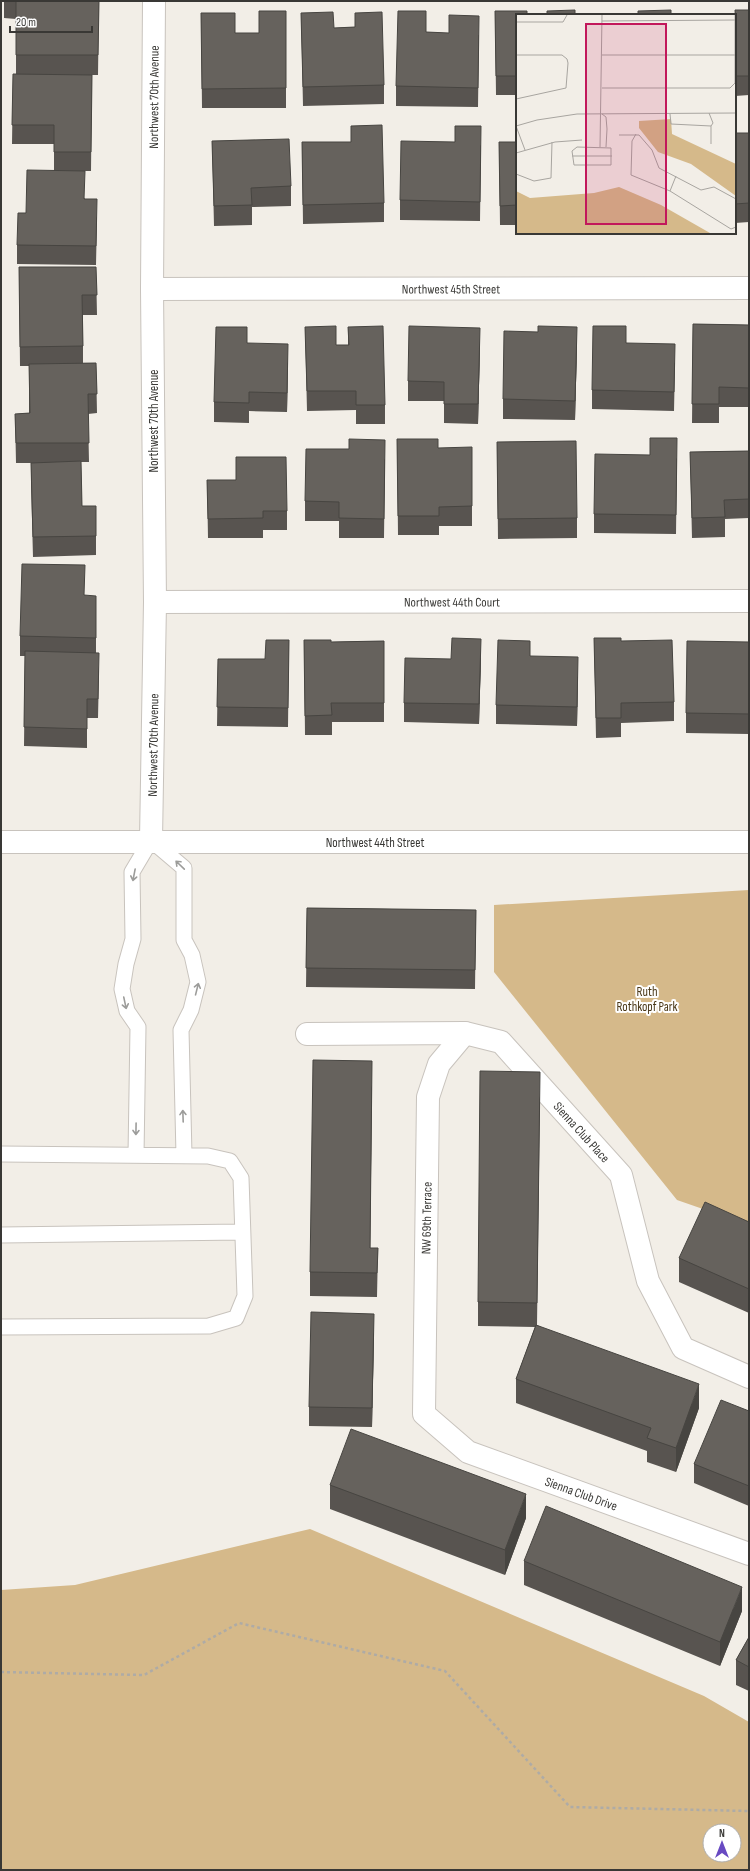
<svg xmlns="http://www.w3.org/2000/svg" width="750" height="1871" font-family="'Sofia Sans Condensed',sans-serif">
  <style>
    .green { fill: #d5b98a; fill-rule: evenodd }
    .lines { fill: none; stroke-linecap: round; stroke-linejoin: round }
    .service-casing { stroke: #c8c3bd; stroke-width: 17 }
    .minor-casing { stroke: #c8c3bd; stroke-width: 24 }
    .tertiary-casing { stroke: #c8c3bd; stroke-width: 24 }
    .path { stroke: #aeaba6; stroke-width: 2.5; stroke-dasharray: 3 3; stroke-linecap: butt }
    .service { stroke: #fff; stroke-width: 15 }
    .minor { stroke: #fff; stroke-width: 22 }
    .tertiary { stroke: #fff; stroke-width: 22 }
    .wall { fill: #585450 }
    .shaded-wall { fill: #474541 }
    .building { fill: #66625d; stroke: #474541 }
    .oneway { stroke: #9c9c9a }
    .labels { text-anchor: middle; stroke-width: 4; stroke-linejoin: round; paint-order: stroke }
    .street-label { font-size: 13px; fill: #393835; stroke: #fff }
    .park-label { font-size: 13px; fill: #493717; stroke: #fff }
    .inset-road { fill: none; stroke: #a8a5a0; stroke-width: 1 }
    .view { fill: #c2185b; fill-opacity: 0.15; stroke: #c2185b; stroke-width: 2 }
    .inset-edge { fill: none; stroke: #393835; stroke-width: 2 }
  </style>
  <rect width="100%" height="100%" fill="#f2eee7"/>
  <path class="green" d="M749 890V1225L677 1200 494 972V905Z
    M310 1529 704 1696 749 1722V1870H1V1590L75 1585ZM710 1831H734V1855H710Z"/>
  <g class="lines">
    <defs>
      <path id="service" d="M1 1154 208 1156 230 1161 241 1178 245 1296 236 1318 209 1326 1 1327
        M136 1155 138 1027 127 1011 122 989 126 964 133 939 132 872 151 840 184 868V940L192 955 198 982 191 1010 181 1030 184 1155
        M1 1235 242 1232"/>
      <g id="minor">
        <path id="s1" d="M152 289 749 288"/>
        <path id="s2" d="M155 602 749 601"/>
        <path id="s3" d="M151 840 155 602 152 289 154 1"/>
        <path id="s4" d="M465 1033 439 1064 428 1097 424 1414 468 1452 749 1554"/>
        <path id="s5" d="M307 1034 465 1033 501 1042 621 1175 648 1281 683 1348 749 1377"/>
      </g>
      <g id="tertiary">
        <path id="s6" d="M1 842H749"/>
      </g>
    </defs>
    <use href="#service" class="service-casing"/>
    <use href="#minor" class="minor-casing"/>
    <use href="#tertiary" class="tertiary-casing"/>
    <path class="path" d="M1 1672 144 1675 239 1623 445 1671 570 1807 749 1811"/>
    <use href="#service" class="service"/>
    <use href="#minor" class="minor"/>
    <use href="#tertiary" class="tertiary"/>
  </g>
  <path class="wall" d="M4 1H99L98 75H92L91 171H66L85 199 97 218 96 265 17 264V245L26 213 54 171V144H12L13 74H16V19L4 18Z
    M735 10H749V95L735 96Z
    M286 11V108H202L201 13 235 33H259Z
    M495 11 517 15V95H496Z
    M301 13 334 28 355 27V13L384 85V104L303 106Z
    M426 32 479 35 478 107 396 106V86Z
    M351 126 384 203V222L303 224 302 142H351Z
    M735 133H749V222L735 223Z
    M212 141 291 186V206L252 207V225L214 226Z
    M499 142H517V225H500Z
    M481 145 480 221 400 220V200Z
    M19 267H96L97 315H83V363H96L97 413 88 414 89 462H81L82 506 96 536V555L33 557 31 482V463H33H16L15 414 29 413V366H20Z
    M693 324 749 325V407H719V423H692Z
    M305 327 336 345H348V327L385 405V424H356V410L307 411Z
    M247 343 288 363 287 412 249 411V423L214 422V402Z
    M626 343 675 363 674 411 592 409V390Z
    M577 346 575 420 503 419V399Z
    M480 347 478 424 444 423V401H408V381Z
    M397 439 438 448 472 506V526H439V535H398Z
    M497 442 577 518V538L498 539Z
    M749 451V518L725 519V537L692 538 690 452Z
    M236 457 287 511V530H263V538H208L207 480H236Z
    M677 458 676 534 594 533V514Z
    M385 459 384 538H339V521H305V501Z
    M85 595 96 615V653L99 672 98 718H87V748L24 746 25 656H20V636Z
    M594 638 621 641 674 702V721L621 723V737L596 738Z
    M289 640 288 727 217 726 218 659H265Z
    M304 640 331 642 384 641V722H332V735H305Z
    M749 642V734L686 733V713Z
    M530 656 578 677 577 726 496 724V705Z
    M481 658 479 724 404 722V703L451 659Z
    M307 908 476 910 475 989 306 987Z
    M372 1085 370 1248H378L377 1297 310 1296V1272Z
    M540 1096 537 1325 699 1408 676 1472 647 1462V1451L516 1403V1379L535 1327 478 1326V1302Z
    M749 1222V1313L679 1282V1258Z
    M374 1333 372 1427 309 1426V1407Z
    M749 1411V1506L694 1483V1464Z
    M330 1485 526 1518 505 1575 330 1509Z
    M524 1561 742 1611 720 1666 524 1585Z
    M749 1637V1691L736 1685V1660Z"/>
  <path class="shaded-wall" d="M577 327V346L575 420V401Z
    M480 328V347L478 424V404Z
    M288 344V363L287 412V393Z
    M481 639V658L479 724V704Z
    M578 657V677L577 726V707Z
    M372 1061V1085L370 1272V1248Z
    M374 1314V1333L372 1427V1408Z
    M699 1384V1408L676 1472V1448Z
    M526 1494V1518L505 1575V1550Z
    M742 1587V1611L720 1666V1642Z"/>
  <path class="building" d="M16 1H99L98 55H16Z
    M575 10V15H547V11Z
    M671 10V15H638V11Z
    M735 10H749V76H735V29H736Z
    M259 11H286V88L202 89 201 13H235V33H259Z
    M398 11H426V32L449 33V15L479 16 478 88 396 86Z
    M495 11H527V15H517V76H496Z
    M333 12 334 28 355 27V13L382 12 384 85 303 87 301 13Z
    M13 74 92 75 91 152H54V125H12Z
    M382 125 384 203 303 205 302 142H351V126Z
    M455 126H481L480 202 400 200 401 141 455 142Z
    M735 133H749V203L735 204Z
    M289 139 291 186 251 188 252 205 214 206 212 141Z
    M499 142H517V205L500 206Z
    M27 170 85 171 84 199H97L96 246 17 245 18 213H26Z
    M19 267H96L97 295H82L83 346 20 347Z
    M693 324 749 325V388L719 387V404H692Z
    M336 326V345H349L348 327 383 326 385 405H356V391H307L305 327Z
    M409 326 480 328 478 404H444V382L408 381Z
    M538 326 577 327 575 401 503 399 504 331 538 332Z
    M593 326H626V343L675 344 674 392 592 390Z
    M216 327H247V343L288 344 287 393 249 392V403L214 402Z
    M96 363 97 394H88L89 443H16L15 414 30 413 29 364Z
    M650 438H677L676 515 594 514 595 454 650 455Z
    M349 439 385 440 384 519 339 518V502L305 501 306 449H349Z
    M397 439H438V448L472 447V506L439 507V516H398Z
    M576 441 577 518 498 519 497 442Z
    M749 451V499L724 500 725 517 692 518 690 452Z
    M236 457H286L287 511H263V518L208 519 207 480H236Z
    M81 461 82 506H96V536L33 537 31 463Z
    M22 564 85 565 84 595 96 596V638L20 636Z
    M452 638 481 639 479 704 404 703 405 658 451 659Z
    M594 638H621V641L672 640 674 702 621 703V718H596Z
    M266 640H289L288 708 217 707 218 659H265Z
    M304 640H331V642L384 641V703H331L332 715 305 716Z
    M498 640 530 641V656L578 657 577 707 496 705Z
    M687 641 749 642V714L686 713Z
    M25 651 99 653 98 699H87V729L24 727Z
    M307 908 476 910 475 970 306 968Z
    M313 1060 372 1061 370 1248H378L377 1273 310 1272Z
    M480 1071 540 1072 537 1303 478 1302Z
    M705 1202 749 1222V1289L679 1258Z
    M311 1312 374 1314 372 1408 309 1407Z
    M536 1325 699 1384 676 1448 647 1438 651 1428 516 1379Z
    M721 1400 749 1411V1486L694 1464Z
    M351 1429 526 1494 505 1550 330 1485Z
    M546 1506 742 1587 720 1642 524 1561Z
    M749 1637V1667L736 1660Z"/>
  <defs><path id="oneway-shaft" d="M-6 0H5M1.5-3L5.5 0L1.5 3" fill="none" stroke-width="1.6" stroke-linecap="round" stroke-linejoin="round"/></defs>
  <g class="oneway">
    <use href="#oneway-shaft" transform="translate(180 865) rotate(-136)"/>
    <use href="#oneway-shaft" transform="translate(134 875) rotate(101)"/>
    <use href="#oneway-shaft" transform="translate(197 989) rotate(-76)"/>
    <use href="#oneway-shaft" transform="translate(125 1003) rotate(78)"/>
    <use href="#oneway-shaft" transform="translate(183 1116) rotate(-92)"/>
    <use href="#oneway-shaft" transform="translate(136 1129) rotate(91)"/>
  </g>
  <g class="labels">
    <g class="street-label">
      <text dy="5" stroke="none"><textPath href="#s3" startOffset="743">Northwest 70th Avenue</textPath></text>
      <text dy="5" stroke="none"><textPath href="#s1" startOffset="299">Northwest 45th Street</textPath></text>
      <text transform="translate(153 421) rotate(-90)" y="5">Northwest 70th Avenue</text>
      <text dy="5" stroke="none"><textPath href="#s2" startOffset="297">Northwest 44th Court</textPath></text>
      <text dy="5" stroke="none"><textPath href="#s3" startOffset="95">Northwest 70th Avenue</textPath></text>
      <text dy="5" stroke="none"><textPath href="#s6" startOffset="374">Northwest 44th Street</textPath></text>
      <text dy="5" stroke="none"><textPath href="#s5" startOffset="316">Sienna Club Place</textPath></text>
      <text transform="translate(426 1218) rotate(-89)" y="5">NW 69th Terrace</text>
      <text dy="5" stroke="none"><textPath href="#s4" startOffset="571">Sienna Club Drive</textPath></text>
    </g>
    <g class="park-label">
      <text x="647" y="996">Ruth<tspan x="647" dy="15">Rothkopf Park</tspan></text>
    </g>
  </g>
  <g transform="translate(516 14)">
    <rect width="220" height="220" fill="#f2eee7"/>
    <path d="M155 105 156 120 220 150V182L175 150 142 138 123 114V107ZM103 173 145 191 194 219H0V177L14 184 78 179Z" fill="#d5b98a"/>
    <path class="inset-road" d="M86 7 219 6M0 8H47L51 1M0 41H46L51 45 52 49 50 74 0 85M86 41H219M86 74H214L219 69V1M193 99 197 109 195 112M86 100 90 103 91 115 90 133M154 100 155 110 195 112V130M0 112 21 106 61 100 220 99M0 112 9 136M120 120 116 127 115 161 154 177 215 215 220 213M103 121H123L136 136 143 154 185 176 198 173 220 185M61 133 95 134V151H58L56 137ZM84 133 86 1M0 139 39 128 66 126M56 142H96M0 160 18 167 35 164 36 128M154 177 160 162"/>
    <path class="view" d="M70 10H150V210H70Z"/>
    <rect width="220" height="220" class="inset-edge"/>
  </g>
  <rect width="750" height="1871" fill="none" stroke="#393835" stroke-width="4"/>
  <g transform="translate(722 1843)"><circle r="19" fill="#ffffff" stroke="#b0afae"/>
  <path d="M0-3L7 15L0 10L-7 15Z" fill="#684ac2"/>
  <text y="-6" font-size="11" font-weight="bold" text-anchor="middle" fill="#393835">N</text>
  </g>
  <path d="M10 26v6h82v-6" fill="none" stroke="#393835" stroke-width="2"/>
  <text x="16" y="26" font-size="12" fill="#393835" stroke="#ffffff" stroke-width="3" paint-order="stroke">20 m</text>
</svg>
